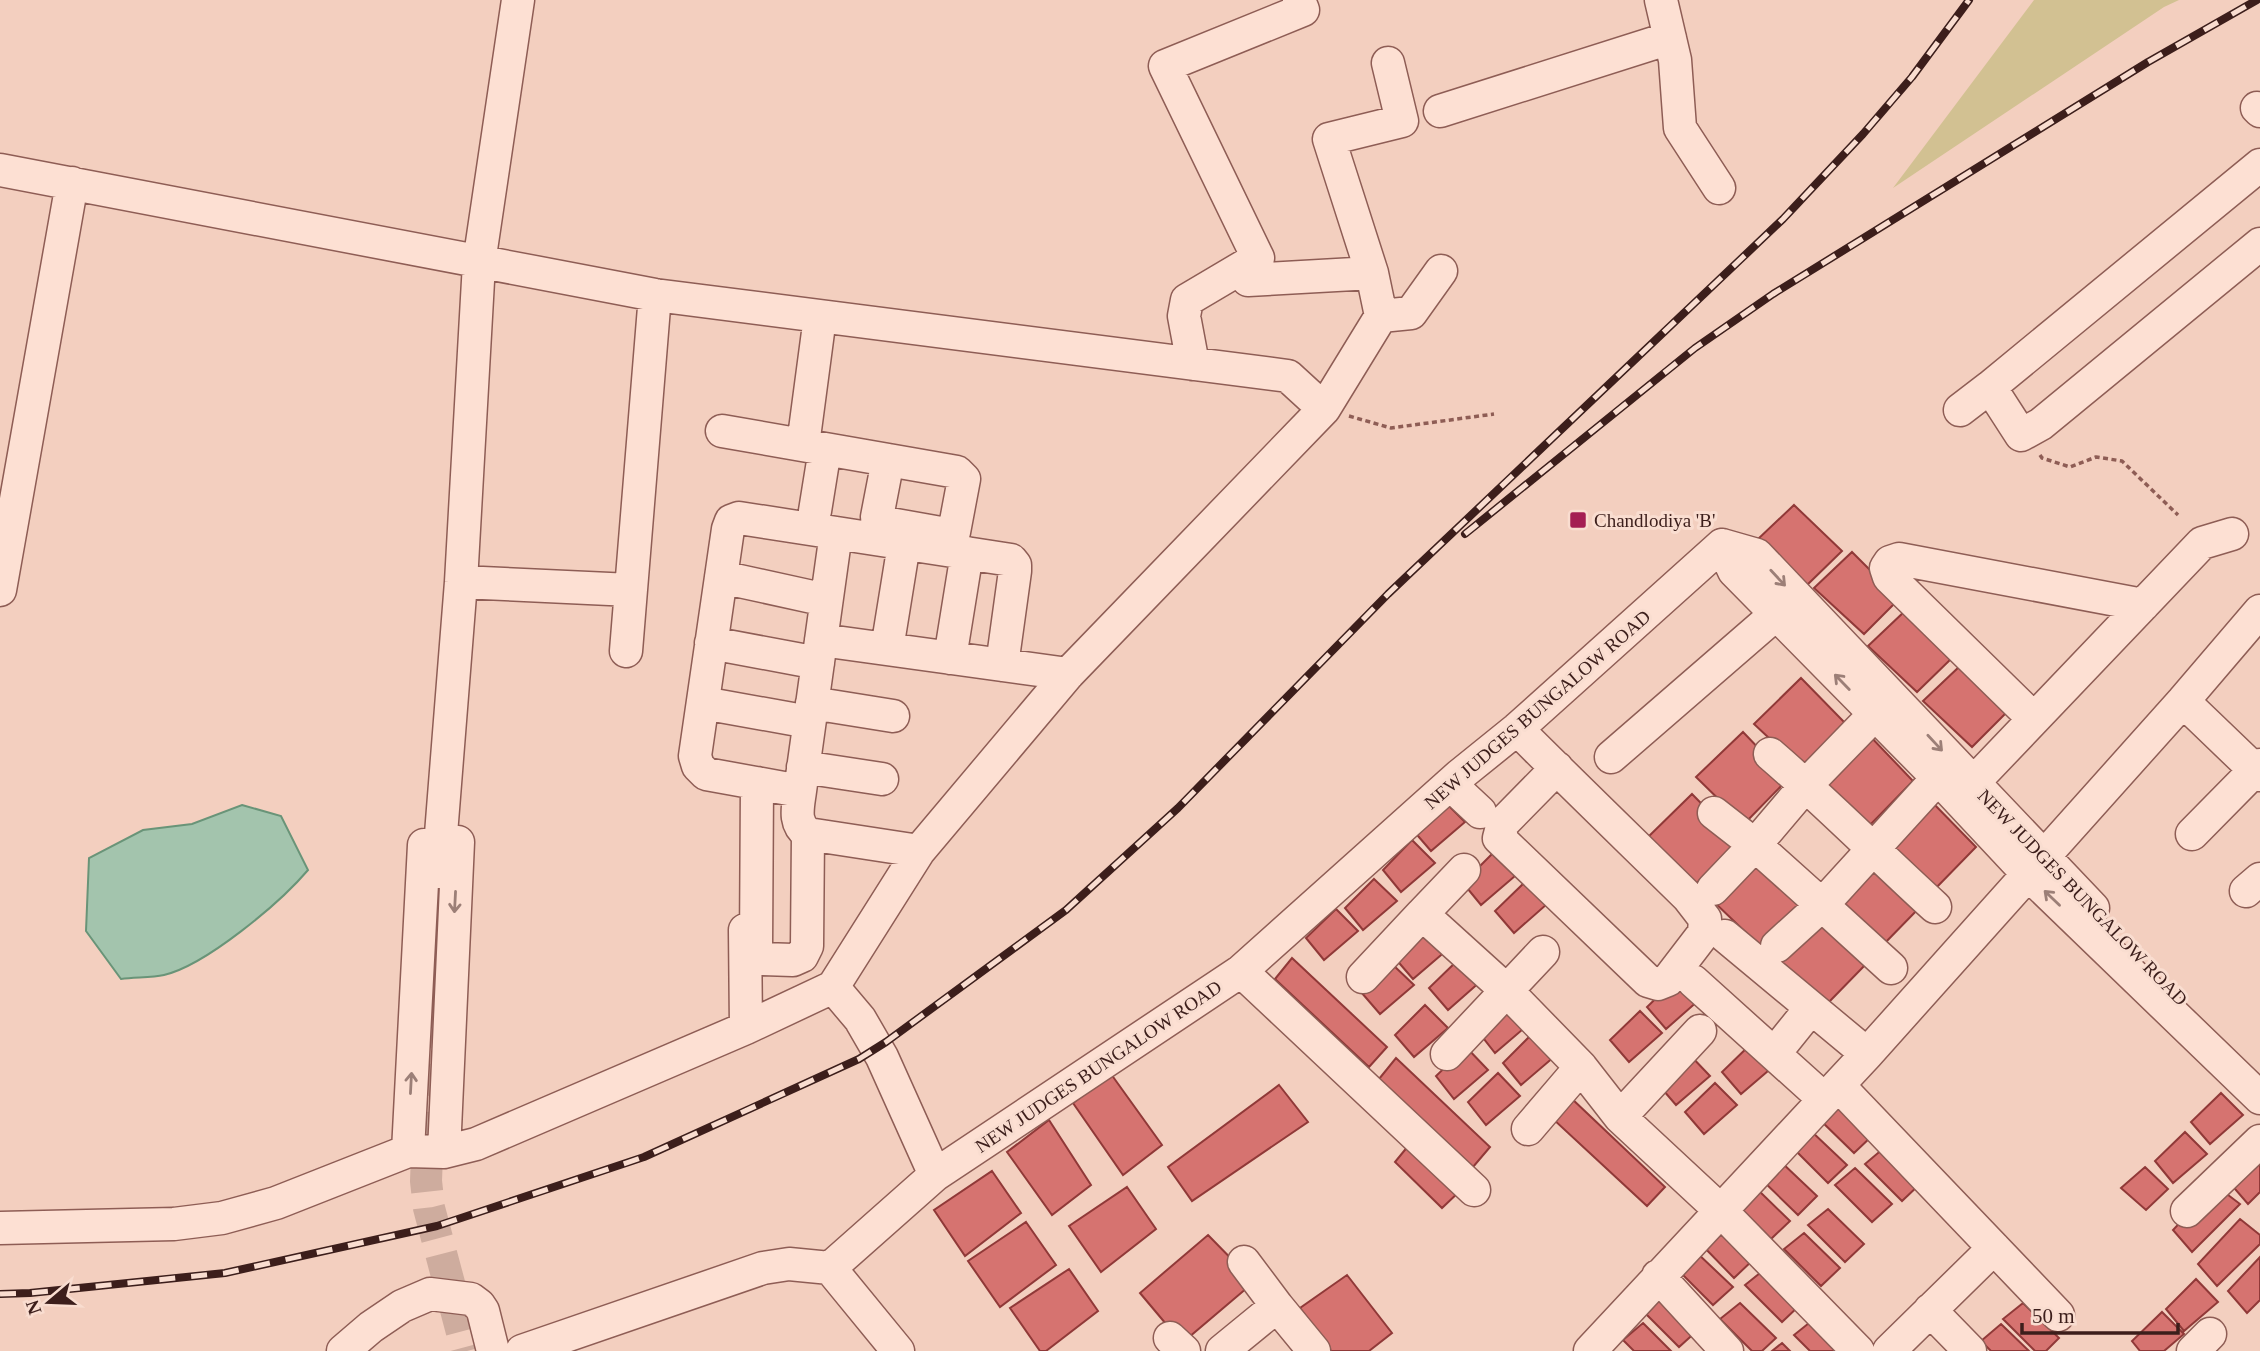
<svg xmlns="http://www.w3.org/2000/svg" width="2260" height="1351" font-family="'Times New Roman',serif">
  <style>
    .green { fill: #d2c192 }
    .water { fill: #a3c4ad; stroke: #699478; stroke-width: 2 }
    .building { fill: #d67370; stroke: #903938; stroke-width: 2 }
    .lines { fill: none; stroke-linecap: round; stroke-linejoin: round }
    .minor-tunnel { stroke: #ceac9e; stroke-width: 32; stroke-dasharray: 32 16; stroke-linecap: butt }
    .minor-casing { stroke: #8e5d55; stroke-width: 35 }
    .path { stroke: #8e5d55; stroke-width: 3.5; stroke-dasharray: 5 3.5; stroke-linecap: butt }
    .minor { stroke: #fde0d3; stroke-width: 32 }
    .rail-casing { stroke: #3c1e1b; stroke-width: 8 }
    .rail { stroke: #f9ddd0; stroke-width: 5; stroke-dasharray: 16; stroke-linecap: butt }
    .oneway { stroke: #9c7f77 }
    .poi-dot { fill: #a41e53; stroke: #f9ddd0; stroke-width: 2.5 }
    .labels { text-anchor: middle; stroke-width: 6; stroke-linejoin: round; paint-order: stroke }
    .poi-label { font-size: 19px; fill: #3c1e1b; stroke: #f9ddd0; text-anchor: start }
    .street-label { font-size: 19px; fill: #3c1e1b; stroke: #f9ddd0 }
  </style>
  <rect width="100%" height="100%" fill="#f3cfbf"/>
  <path class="green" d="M2034 0H2179L2164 7 1893 188Z"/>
  <path class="water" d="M242 805 281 816 308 870C280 903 206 965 164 975 151 978 135 977 121 979L86 931 89 858 143 830 192 824Z"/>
  <path class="building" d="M1794 505 1842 551 1806 586 1757 540Z
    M1852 552 1899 599 1864 634 1814 588Z
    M1905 611 1953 657 1917 692 1868 646Z
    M1960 666 2007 712 1972 747 1923 701Z
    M1801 678 1847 725 1803 770 1754 724Z
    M1743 732 1788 779 1744 824 1696 777Z
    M1868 734 1913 781 1869 826 1821 779Z
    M1692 794 1738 841 1694 886 1645 840Z
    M1443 800 1465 822 1431 851 1412 829Z
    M1930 800 1976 847 1932 892 1884 845Z
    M1412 840 1435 863 1401 892 1383 870Z
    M1493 853 1515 876 1481 905 1463 883Z
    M1760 856 1806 903 1762 948 1713 901Z
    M1874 860 1923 904 1879 949 1830 903Z
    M1374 879 1397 901 1363 930 1345 908Z
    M1525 882 1547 904 1514 933 1495 911Z
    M1336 909 1358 931 1324 960 1306 938Z
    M1824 913 1870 960 1826 1005 1777 959Z
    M1425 928 1447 950 1413 979 1394 957Z
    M1292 958 1387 1047 1369 1067 1275 979Z
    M1459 959 1481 981 1448 1010 1429 988Z
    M1391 963 1414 985 1380 1014 1361 992Z
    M1677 978 1699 1000 1666 1029 1647 1007Z
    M1507 1001 1529 1024 1495 1053 1477 1030Z
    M1425 1005 1448 1028 1414 1057 1395 1035Z
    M1640 1011 1662 1033 1629 1062 1610 1040Z
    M1532 1034 1555 1056 1521 1085 1503 1063Z
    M1752 1043 1775 1065 1741 1094 1722 1072Z
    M1466 1047 1488 1070 1454 1099 1436 1076Z
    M1688 1053 1710 1076 1676 1105 1657 1083Z
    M1396 1058 1490 1147 1473 1167 1379 1079Z
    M1498 1073 1520 1096 1486 1125 1468 1102Z
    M1111 1074 1162 1145 1123 1175 1073 1103Z
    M1715 1083 1737 1105 1704 1134 1685 1112Z
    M1279 1085 1308 1122 1192 1201 1168 1167Z
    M2221 1093 2243 1115 2210 1144 2191 1122Z
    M1570 1097 1665 1187 1647 1206 1553 1119Z
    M1836 1100 1873 1135 1854 1153 1816 1116Z
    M1049 1120 1091 1185 1052 1215 1007 1152Z
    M1810 1130 1847 1165 1828 1183 1791 1146Z
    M2185 1132 2207 1154 2173 1183 2155 1161Z
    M1413 1140 1462 1189 1442 1208 1395 1162Z
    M1885 1147 1921 1183 1902 1201 1865 1164Z
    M2260 1148V1192L2248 1204 2229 1182Z
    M1780 1161 1817 1196 1798 1215 1760 1178Z
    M2145 1167 2168 1189 2146 1210 2121 1188Z
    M1855 1168 1892 1204 1872 1222 1835 1185Z
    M992 1171 1021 1213 965 1256 934 1210Z
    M2215 1185 2240 1204 2192 1252 2173 1230Z
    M1754 1186 1790 1221 1771 1239 1734 1202Z
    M1127 1187 1156 1229 1101 1272 1069 1226Z
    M1828 1209 1864 1244 1845 1262 1808 1225Z
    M2240 1219 2260 1235V1244L2217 1286 2198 1264Z
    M1026 1222 1056 1265 1000 1307 968 1261Z
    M1717 1224 1754 1259 1734 1278 1698 1241Z
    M1804 1233 1840 1268 1821 1286 1784 1249Z
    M1208 1235 1254 1282 1182 1343 1140 1293Z
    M1696 1252 1733 1287 1713 1305 1676 1268Z
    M2260 1257V1300L2247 1313 2228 1291Z
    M1069 1269 1098 1311 1046 1351H1040L1010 1308Z
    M1765 1269 1801 1304 1782 1322 1745 1285Z
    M1347 1275 1392 1333 1369 1351H1331L1300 1308Z
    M2196 1279 2218 1302 2184 1331 2166 1309Z
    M1662 1293 1699 1329 1679 1347 1642 1310Z
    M1740 1303 1776 1338 1762 1351H1752L1720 1319Z
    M2023 1303 2059 1338 2046 1351H2035L2003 1319Z
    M2162 1312 2184 1334 2164 1351H2140L2132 1341Z
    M1814 1319 1847 1351H1810L1794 1335Z
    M1643 1323 1671 1351H1634L1623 1340Z
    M2001 1324 2029 1351H1991L1981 1341Z
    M1782 1343 1790 1351H1772Z"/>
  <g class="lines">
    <path class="minor-tunnel" d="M438 872 426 1181 429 1208 467 1351"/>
    <defs>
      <path id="minor" d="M1661 0 1675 60 1680 128 1719 188
        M2257 108 2260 111
        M1440 111 1670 38
        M2260 165 1990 387 2021 435 2041 424 2260 244
        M0 170 655 295 1288 376 1324 409 1068 674 919 851 833 987 746 1028 476 1144 444 1152 408 1151 276 1203 222 1218 174 1224 0 1228
        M1248 280 1372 273
        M1381 316 1411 313 1441 271
        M1193 364 1184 316 1187 300 1258 258 1165 66 1303 10 1299 0
        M1324 409 1381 316 1372 273 1329 139 1402 121 1388 63
        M1960 410 1990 387
        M722 431 957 472 964 479 954 532 952 535 879 522 877 517 888 460
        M803 445 820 317
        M815 511 825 449
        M1722 545 1734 571 1940 780 2028 874 2260 1098
        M1722 545 1757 555 2093 908
        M721 577 826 600
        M461 582 631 590
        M0 590 72 183
        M821 640 1068 674
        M711 643 818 663
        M887 649 904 544
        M626 651 655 295
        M950 658 967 553
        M2183 701 2260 775
        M703 703 809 722
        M812 703 893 716
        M1874 715 1806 785 1755 845 1822 905 1926 791 1940 780
        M2034 719 1889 577 1886 568 1890 562 1899 559 2143 605
        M1517 729C1574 786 1631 841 1688 897L1705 919 1704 933 1668 980 1658 984 1648 981 1499 838 1503 823 1557 768
        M1770 754C1827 803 1880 857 1935 907
        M1611 757 1776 614
        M803 767 882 779
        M757 783 756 948 762 959 793 960 802 956 807 946 808 834
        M1973 783 2202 543 2232 534
        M1450 784 1480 812
        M800 791 836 533
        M2192 834 2260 765
        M919 851 808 834C793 823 798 807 800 791L706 774 698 766 695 756 728 529 731 521 739 518 1011 560 1015 565V571L1002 665
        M1464 870 1422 914 1506 990 1581 1067 1620 1117 1720 1210 1858 1351
        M438 872 461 582 479 263 518 0
        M1713 889 1755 845 1714 813
        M2246 891 2260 879
        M745 930 746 1028
        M1725 936 1867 1054
        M1777 946 1822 905 1891 968
        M1241 971 1474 1190
        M1363 977 1422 914
        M1693 981 1824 1099
        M833 987 860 1019 882 1057 935 1175
        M1447 1054 1543 952
        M1774 1054 1811 1008
        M1838 1085 2058 1315
        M1620 1117 1700 1031
        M1528 1129 1581 1067
        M408 1151 424 845
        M444 1152 458 842
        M2187 1211 2260 1141
        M1244 1262 1277 1306
        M1658 1276 1727 1351
        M1930 1310 1970 1351
        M1170 1338 1184 1351
        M343 1351 371 1327 402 1306 430 1294 471 1299 479 1305 483 1311 493 1351
        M522 1351 763 1268 789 1264 830 1268
        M898 1351 830 1268 935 1175 1241 971 1460 775 1517 729 1722 545
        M1222 1351 1277 1306 1314 1351
        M1590 1351 1867 1054 2183 701 2260 611
        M1889 1351 1994 1248
        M2193 1351 2210 1334"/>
    </defs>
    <use href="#minor" class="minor-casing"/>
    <path class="path" d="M1349 416 1391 428 1494 414
      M2040 455 2042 458 2070 467 2096 457 2122 461 2178 515"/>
    <use href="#minor" class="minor"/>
    <defs>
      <path id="rail" d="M1465 534 1695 348 1773 294 2148 62 2257 0
        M0 1294 30 1293 225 1273 437 1226 644 1157 859 1059 886 1042 1066 910 1178 808 1388 594 1783 219 1863 134 1912 77 1969 0"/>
    </defs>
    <use href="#rail" class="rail-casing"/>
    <use href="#rail" class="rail"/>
  </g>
  <defs><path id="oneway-shaft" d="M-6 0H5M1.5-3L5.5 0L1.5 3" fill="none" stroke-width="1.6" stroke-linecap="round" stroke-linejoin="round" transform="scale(1.75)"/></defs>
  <g class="oneway">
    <use href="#oneway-shaft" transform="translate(1778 578) rotate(47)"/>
    <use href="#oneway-shaft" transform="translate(1842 682) rotate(-134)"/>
    <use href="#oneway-shaft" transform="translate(1935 743) rotate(47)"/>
    <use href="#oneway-shaft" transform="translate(2052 898) rotate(-136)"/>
    <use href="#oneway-shaft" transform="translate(455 902) rotate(93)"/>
    <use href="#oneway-shaft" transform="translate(411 1083) rotate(-87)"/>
  </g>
  <rect class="poi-dot" x="1569" y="511" width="18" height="18" rx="3.5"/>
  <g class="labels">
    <g class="poi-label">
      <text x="1594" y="527">Chandlodiya 'B'</text>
    </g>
    <g class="street-label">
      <text transform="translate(1537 709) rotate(-41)" y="7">NEW JUDGES BUNGALOW ROAD</text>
      <text transform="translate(2083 897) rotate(46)" y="7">NEW JUDGES BUNGALOW ROAD</text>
      <text transform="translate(1098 1066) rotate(-34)" y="7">NEW JUDGES BUNGALOW ROAD</text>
    </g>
  </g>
  <g transform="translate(49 1302) rotate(251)" stroke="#f9ddd0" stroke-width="5" paint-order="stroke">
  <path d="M0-5L12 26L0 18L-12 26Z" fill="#3c1e1b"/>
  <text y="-10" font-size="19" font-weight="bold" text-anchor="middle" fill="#3c1e1b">N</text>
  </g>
  <path d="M2022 1323v10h156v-10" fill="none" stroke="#3c1e1b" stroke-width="3.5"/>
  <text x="2032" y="1323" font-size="21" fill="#3c1e1b" stroke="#f9ddd0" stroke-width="5" paint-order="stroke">50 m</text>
</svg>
